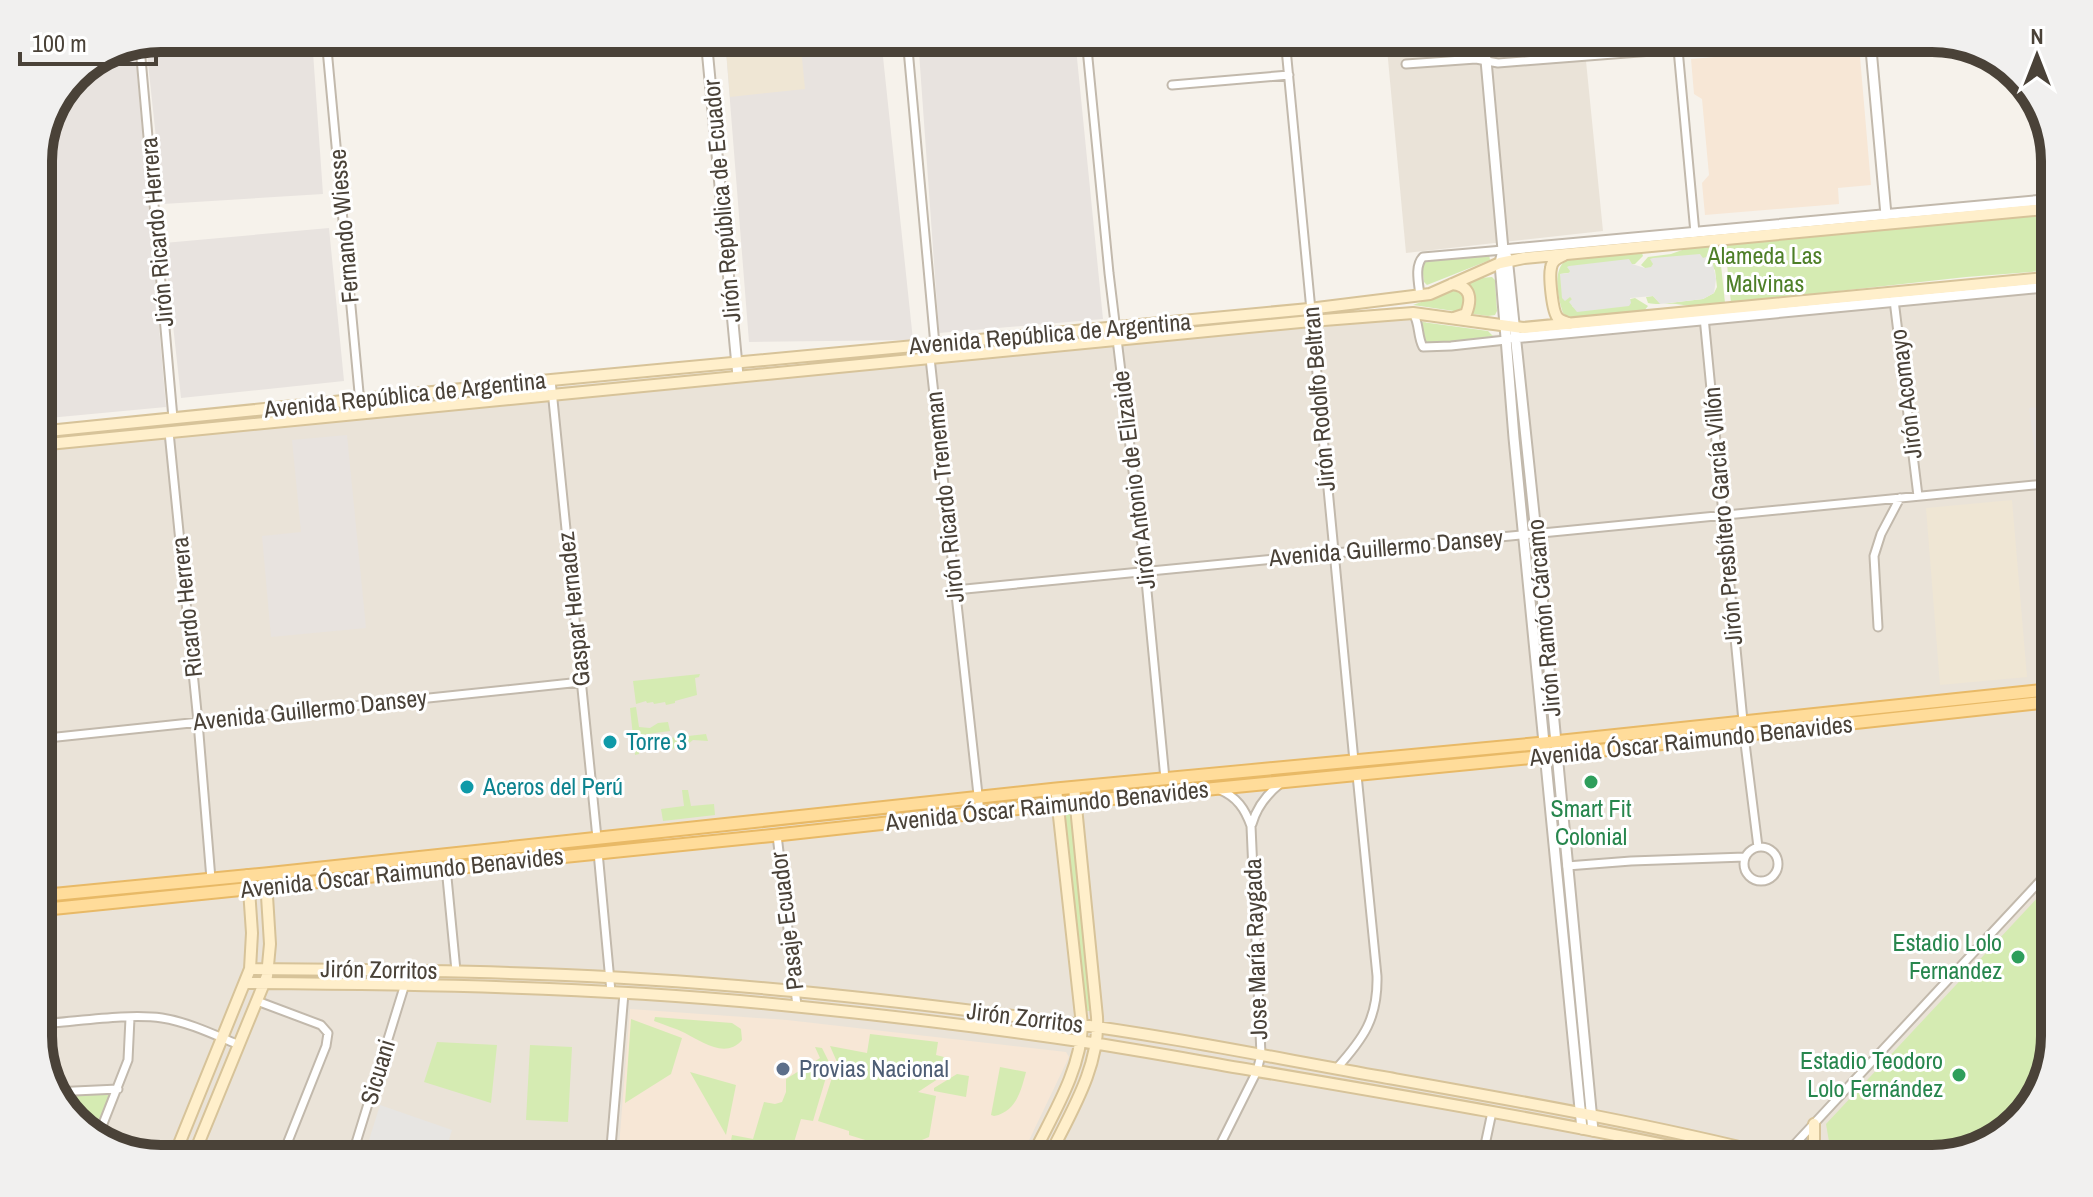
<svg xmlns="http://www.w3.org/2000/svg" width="2093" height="1197" font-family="'Archivo Narrow',sans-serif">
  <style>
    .residential { fill: #eae3d8 }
    .commercial { fill: #f7e7d6 }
    .industrial { fill: #e8e3df }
    .education { fill: #efe6d4 }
    .green { fill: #d5ebb2 }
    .parking { fill: #e7e5e2 }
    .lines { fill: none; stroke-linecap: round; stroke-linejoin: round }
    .minor-casing { stroke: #c2b9ac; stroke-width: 11 }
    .tertiary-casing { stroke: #c2b9ac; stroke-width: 13 }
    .secondary-casing { stroke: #d7c399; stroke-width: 14 }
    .primary-casing { stroke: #e8b966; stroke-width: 15 }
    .minor { stroke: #fff; stroke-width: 7 }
    .tertiary { stroke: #fff; stroke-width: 9 }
    .secondary { stroke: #ffefcb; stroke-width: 10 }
    .primary { stroke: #ffdc9a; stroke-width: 11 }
    .culture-dot { fill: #0f9aa8; stroke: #fff; stroke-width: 3 }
    .leisure-dot { fill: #2e9e5b; stroke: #fff; stroke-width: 3 }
    .service-dot { fill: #5c6f8a; stroke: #fff; stroke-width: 3 }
    .labels { text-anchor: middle; stroke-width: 6; stroke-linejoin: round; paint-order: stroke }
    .street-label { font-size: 24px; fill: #4a4238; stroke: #fff }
    .park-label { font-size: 24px; fill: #4e7f28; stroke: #fff }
    .culture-label { font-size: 24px; fill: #0d838f; stroke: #fff; text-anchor: start }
    .leisure-label { font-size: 24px; fill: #27864d; stroke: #fff; text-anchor: end }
    .service-label { font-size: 24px; fill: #4e5e75; stroke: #fff; text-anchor: start }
    .rim { fill: none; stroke: #4a4238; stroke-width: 10 }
  </style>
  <rect width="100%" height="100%" fill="#f6f2eb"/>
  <path class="residential" d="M1386 38H1714L1715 48 1586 61 1603 231 1406 253Z
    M2055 282V1036L2039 1097 1994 1142 1932 1159H161L100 1143 55 1098 38 1043V436L1397 307 1417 310 1432 331 1453 337 1529 333Z"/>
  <path class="commercial" d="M1859 45 1871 185 1838 188 1839 204 1705 215 1702 183 1709 175 1702 99 1694 94 1691 59Z
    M630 1009 787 1020 1066 1052 1069 1057 1020 1159H618Z"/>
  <path class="industrial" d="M161 38H312L323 194 163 204 146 44Z
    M725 38H881L913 340 749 342Z
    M918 38H1075L1103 319 939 333Z
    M135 49 166 407 38 419V154L74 74Z
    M329 228 344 381 181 398 164 243Z
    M2055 405V471L2042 473 2040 453H2035L2029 408Z
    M347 435 366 628 271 637 262 536 301 532 292 440Z"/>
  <path class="education" d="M725 38H800L805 89 730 97Z
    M2012 500 2027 677 1940 685 1926 508Z"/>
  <path class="green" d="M2050 214 2052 235 2050 240 2054 250 2055 270 1966 277 1731 303 1725 245Z
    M1719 246 1725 303C1708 304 1692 307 1676 304 1666 303 1658 305 1648 303L1646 297 1653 296 1661 304 1703 299 1714 293 1717 287 1715 270 1703 259 1654 264 1651 268H1645L1641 265 1648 257 1671 254 1685 249Z
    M1642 253 1643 256 1635 264 1560 274 1572 299V306L1578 311 1635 298 1648 306 1644 311 1573 318 1566 316 1563 313C1558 298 1552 270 1566 260Z
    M1489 254 1490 260 1427 285 1424 282 1422 266 1425 261Z
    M1492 277 1495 280 1497 311 1495 315 1488 316 1413 305 1454 290 1481 278Z
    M1422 322 1488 331 1493 336 1477 341 1424 345Z
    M700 674 699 677 695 678 697 695 675 701V703L666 705 665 702 654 704 653 702 647 703 646 701 636 704 633 681Z
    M636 707 639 727 650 728 658 723 668 722 670 731 633 736 630 708Z
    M706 734 708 741 693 740 688 744 678 745V748L669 749 668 747 657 748 656 747H643L639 749V754L635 755 634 742Z
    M682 790H688L691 806 714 804 715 815 663 821 661 809 684 806Z
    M1064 811H1070L1091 1011H1085Z
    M2055 879V1036L2039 1097 1994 1142 1932 1159H1832L1826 1124Z
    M655 1017 732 1023 741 1029 742 1040C726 1059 702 1042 685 1033 675 1028 664 1025 654 1021Z
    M631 1019 682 1038 671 1074 625 1103Z
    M870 1034 938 1042 936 1055 948 1058 944 1075 918 1092 936 1096 929 1137 910 1145 902 1159H893L872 1152 875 1143 849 1135V1131L818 1121 837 1062 830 1046 867 1053Z
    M437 1042 497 1045 491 1103 424 1082Z
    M530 1045 572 1047 568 1122 526 1120Z
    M815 1047 822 1048 830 1064 813 1121 801 1119 792 1149 783 1147 780 1156 787 1159H745L731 1141 732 1135 753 1139 764 1102 775 1104 782 1102 786 1092V1079L820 1058Z
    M1000 1067 1026 1072C1021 1091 1016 1112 994 1116L991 1115Z
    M690 1072 736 1085 726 1135Z
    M957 1074 969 1076 966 1097 934 1091V1088Z
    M117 1089 96 1139 54 1096Z
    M939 1147 975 1155 986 1152 995 1155 993 1159H933L920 1153 927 1148Z"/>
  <path class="parking" d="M1700 254 1703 258 1706 257 1713 264 1716 279 1714 293 1703 299 1660 304 1653 296 1630 298 1631 303 1629 306 1577 312 1569 302 1572 299 1570 297 1565 301 1562 298 1560 274 1569 273 1570 271 1567 267 1569 266 1629 259 1632 264 1645 268 1651 267 1653 264 1650 259 1653 258Z
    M380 1105 452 1130 443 1159H375L364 1156Z
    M814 1140 879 1159H850L811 1147Z"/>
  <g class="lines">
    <defs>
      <path id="minor" d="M326 38 361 414
        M907 38 935 345 930 358 980 813
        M1086 38 1109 273 1145 570 1165 779
        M1285 38 1354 761
        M1683 38 1678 49 1695 233
        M1684 40 1709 38
        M140 47 173 418
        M1406 64 1476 59 1498 63 1678 49
        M1172 85 1289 75
        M1420 296C1419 284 1414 266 1423 257L1503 250
        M1894 300 1918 496
        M1413 313C1420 324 1417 336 1423 347L1451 346 1506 340
        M1704 317 1743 721
        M551 380 597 838
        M169 432 198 722 211 879
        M955 590 2055 483
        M1878 627 1874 556 1881 534 1900 498
        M1744 735 1758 847
        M38 739 581 682
        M1252 824C1257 806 1267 794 1281 783
        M777 835 797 1006
        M1744 864a17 17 0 1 1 34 0a17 17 0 1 1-34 0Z
        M598 852 611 992
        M1567 866 1631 861 1745 857
        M446 867 456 971
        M257 1001 321 1025 328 1033 326 1046 281 1159
        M38 1024C75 1022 127 1013 162 1018 188 1022 215 1035 239 1045
        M1336 1069C1364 1038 1378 1018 1377 976L1357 775
        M53 1092 118 1089
        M97 1139 128 1060 130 1018
        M351 1159 405 984
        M610 1159 624 993
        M1213 1159 1257 1071 1261 1055 1251 826C1245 809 1237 797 1220 790
        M1482 1159 1492 1112
        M1781 1159 2055 865"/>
      <path id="tertiary" d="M706 38 738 376
        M1484 38 1503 250 1500 263 1514 438 1582 1129
        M1870 38 1886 215
        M1503 250 2055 199
        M1507 257 1536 533 1593 1131
        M1513 338 2055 286"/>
      <path id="secondary" d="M1564 255C1558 258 1552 260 1551 268 1549 276 1552 312 1558 318 1561 321 1566 322 1570 324
        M1452 284C1471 286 1472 299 1466 314L1454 318
        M38 432 551 380 1309 309 1430 294 1500 263 1524 258 2055 208
        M38 445 1311 321 1413 313 1523 328 2055 277
        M250 969C347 970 443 970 539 974 713 980 887 999 1060 1022 1168 1036 1275 1058 1383 1077 1518 1101 1655 1125 1788 1159
        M245 983C421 984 597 987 772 1004 875 1014 977 1026 1079 1041 1139 1050 1198 1061 1257 1071 1416 1098 1574 1125 1732 1159
        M1814 1124V1141L1820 1159
        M173 1159 250 969 252 933 248 875
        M192 1159 267 976 270 944 266 880
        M1031 1159C1051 1117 1081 1071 1082 1025L1056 789
        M1048 1159C1069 1115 1100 1068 1097 1017L1074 787"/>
      <path id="primary" d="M38 896 265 874 1056 789 1544 743 2055 689
        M38 910 777 835 1087 801 1557 755 2055 701"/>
    </defs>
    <use href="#minor" class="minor-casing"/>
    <use href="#tertiary" class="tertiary-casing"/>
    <use href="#secondary" class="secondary-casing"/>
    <use href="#primary" class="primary-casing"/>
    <use href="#minor" class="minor"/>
    <use href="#tertiary" class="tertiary"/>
    <use href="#secondary" class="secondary"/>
    <use href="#primary" class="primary"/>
  </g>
  <g class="culture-dot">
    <circle cx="610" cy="742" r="8"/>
    <circle cx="467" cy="787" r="8"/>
  </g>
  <g class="leisure-dot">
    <circle cx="1591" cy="782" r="8"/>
    <circle cx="2018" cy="957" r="8"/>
    <circle cx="1959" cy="1075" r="8"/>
  </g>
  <circle class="service-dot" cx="783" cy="1069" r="8"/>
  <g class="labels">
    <g class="street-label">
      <text transform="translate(722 201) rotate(-95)" y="8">Jirón República de Ecuador</text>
      <text transform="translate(344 226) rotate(-95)" y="8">Fernando Wiesse</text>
      <text transform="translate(157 232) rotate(-95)" y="8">Jirón Ricardo Herrera</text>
      <text transform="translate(1050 334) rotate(-5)" y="8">Avenida República de Argentina</text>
      <text transform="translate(1906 394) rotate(-97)" y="8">Jirón Acomayo</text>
      <text transform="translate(405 395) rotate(-6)" y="8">Avenida República de Argentina</text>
      <text transform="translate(1319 399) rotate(-95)" y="8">Jirón Rodolfo Beltran</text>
      <text transform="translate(1134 480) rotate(-97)" y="8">Jirón Antonio de Elizaide</text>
      <text transform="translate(945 497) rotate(-96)" y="8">Jirón Ricardo Treneman</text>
      <text transform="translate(1723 516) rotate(-95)" y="8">Jirón Presbítero García Villón</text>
      <text transform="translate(1386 548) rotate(-5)" y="8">Avenida Guillermo Dansey</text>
      <text transform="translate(187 607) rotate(-96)" y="8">Ricardo Herrera</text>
      <text transform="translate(574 609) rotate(-96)" y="8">Gaspar Hernadez</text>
      <text transform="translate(1544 618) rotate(-95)" y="8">Jirón Ramón Cárcamo</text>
      <text transform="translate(310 710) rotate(-6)" y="8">Avenida Guillermo Dansey</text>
      <text transform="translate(1691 741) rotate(-6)" y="8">Avenida Óscar Raimundo Benavides</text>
      <text transform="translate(1047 806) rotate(-6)" y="8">Avenida Óscar Raimundo Benavides</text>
      <text transform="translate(402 873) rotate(-6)" y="8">Avenida Óscar Raimundo Benavides</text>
      <text transform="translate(787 921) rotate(-97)" y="8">Pasaje Ecuador</text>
      <text transform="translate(1256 949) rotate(-92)" y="8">Jose María Raygada</text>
      <text transform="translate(379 970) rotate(1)" y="8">Jirón Zorritos</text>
      <text transform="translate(1025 1018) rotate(7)" y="8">Jirón Zorritos</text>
      <text transform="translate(378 1072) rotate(-73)" y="8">Sicuani</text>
    </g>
    <g class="park-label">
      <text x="1765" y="264">Alameda Las<tspan x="1765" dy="28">Malvinas</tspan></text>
    </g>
    <g class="culture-label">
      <text x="626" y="750">Torre 3</text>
      <text x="483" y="795">Aceros del Perú</text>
    </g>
    <g class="leisure-label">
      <text x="1591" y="817" text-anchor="middle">Smart Fit<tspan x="1591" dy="28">Colonial</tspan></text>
      <text x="2002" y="951">Estadio Lolo<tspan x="2002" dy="28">Fernandez</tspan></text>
      <text x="1943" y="1069">Estadio Teodoro<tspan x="1943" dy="28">Lolo Fernández</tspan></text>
    </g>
    <g class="service-label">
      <text x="799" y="1077">Provias Nacional</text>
    </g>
  </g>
  <path d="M0 0H2093V1197H0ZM161 52H1932A109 109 0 0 1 2041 161V1036A109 109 0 0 1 1932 1145H161A109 109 0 0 1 52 1036V161A109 109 0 0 1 161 52Z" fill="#f1f0ef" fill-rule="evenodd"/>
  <path class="rim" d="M161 52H1932A109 109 0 0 1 2041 161V1036A109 109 0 0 1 1932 1145H161A109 109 0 0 1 52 1036V161A109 109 0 0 1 161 52Z"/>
  <g transform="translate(2037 56)" stroke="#ffffff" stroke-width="6" paint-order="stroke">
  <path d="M0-6L14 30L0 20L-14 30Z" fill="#4a4238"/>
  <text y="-12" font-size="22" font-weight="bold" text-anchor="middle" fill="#4a4238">N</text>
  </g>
  <path d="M20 52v12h136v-12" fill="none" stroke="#4a4238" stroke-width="4"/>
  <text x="32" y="52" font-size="24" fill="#4a4238" stroke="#ffffff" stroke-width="6" paint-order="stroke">100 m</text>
</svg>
